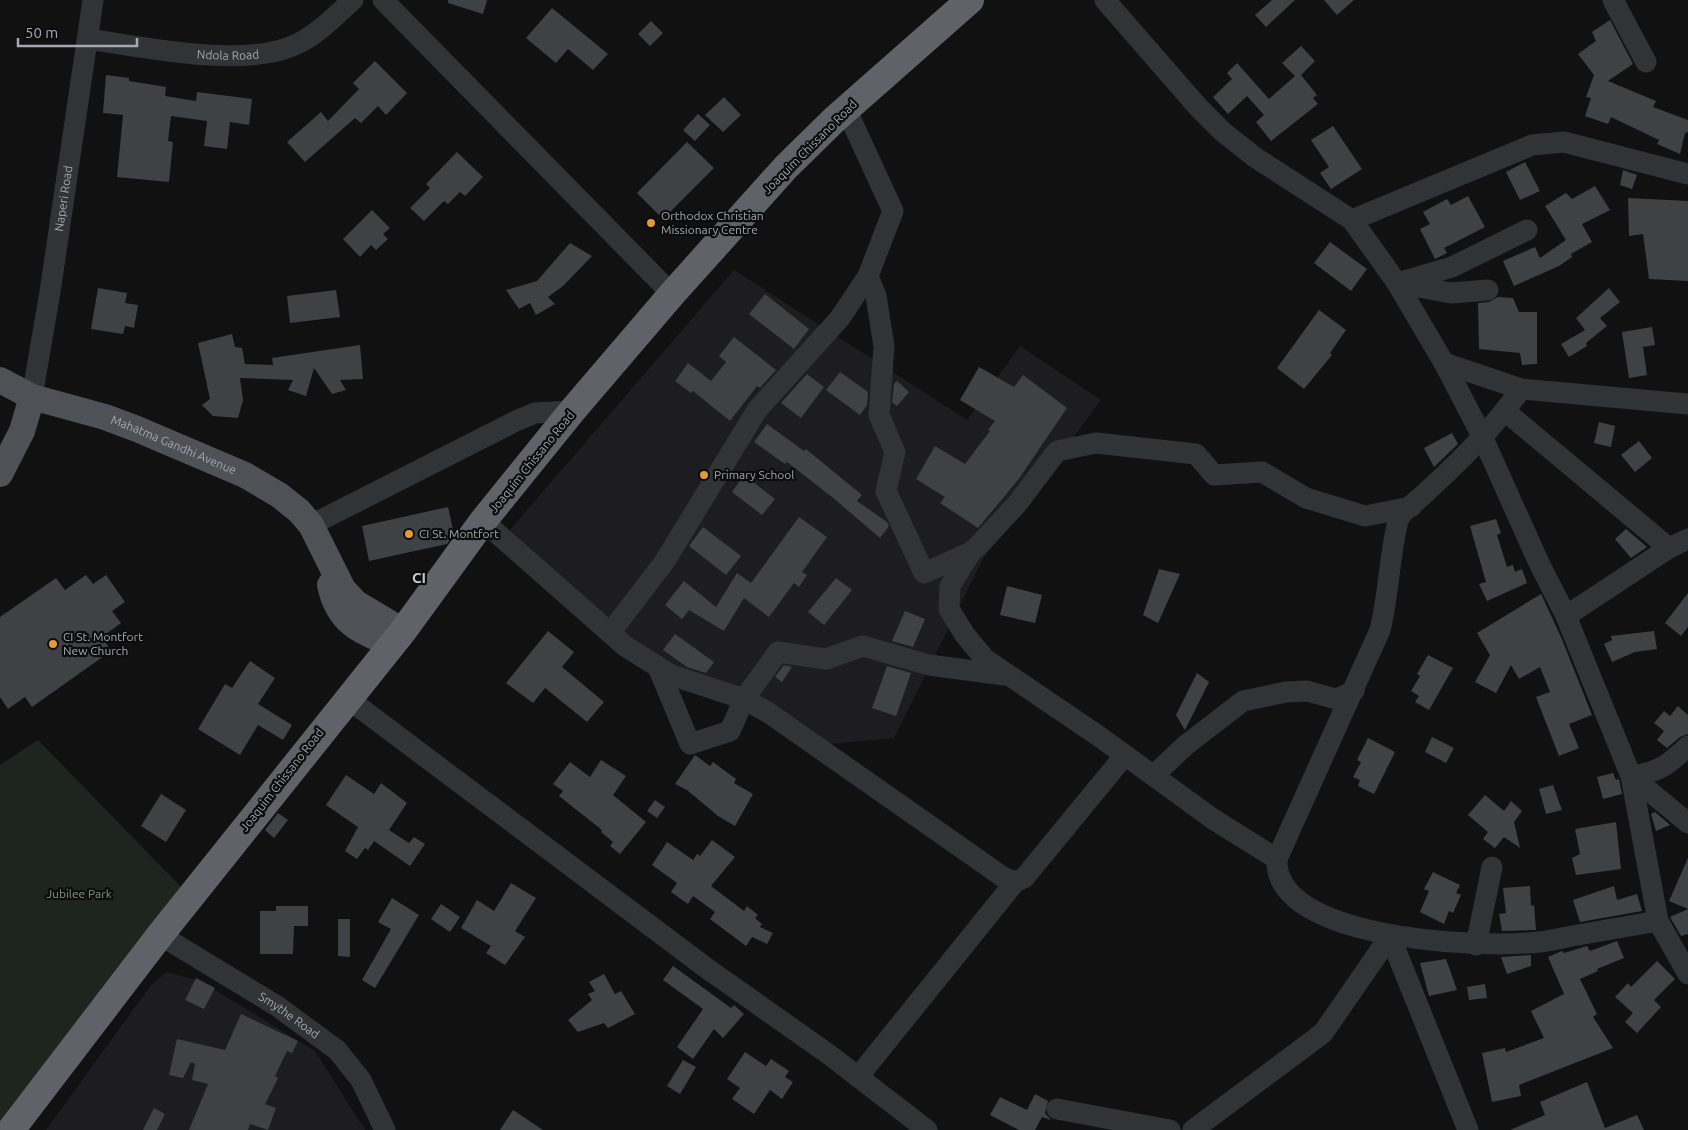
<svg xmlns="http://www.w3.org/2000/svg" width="1688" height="1130" font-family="Ubuntu,sans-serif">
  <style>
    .built { fill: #1d1d1f }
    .park { fill: #1e251e }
    .building { fill: #404145 }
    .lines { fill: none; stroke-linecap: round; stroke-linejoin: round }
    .minor { stroke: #323337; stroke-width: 21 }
    .major { stroke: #4f5156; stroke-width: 26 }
    .highway { stroke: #5f6268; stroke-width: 28 }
    .poi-dot { fill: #e49b37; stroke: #0c0c0d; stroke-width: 2 }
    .labels { text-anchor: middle; stroke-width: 4.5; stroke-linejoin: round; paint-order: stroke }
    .street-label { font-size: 12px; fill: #a3a9b2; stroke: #0c0c0d }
    .poi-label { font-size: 12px; fill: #a3a9b2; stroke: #0c0c0d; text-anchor: start }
    .park-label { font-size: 12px; fill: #7c9c7b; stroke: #0c0c0d }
    .quarter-label { font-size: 15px; font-weight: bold; fill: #c4c8ce; stroke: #0c0c0d }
  </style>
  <rect width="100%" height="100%" fill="#111112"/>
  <path class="built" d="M734 270 967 420 1020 346 1101 400 983 559 894 738 831 744 635 657 496 546Z
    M166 972 200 981 315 1051 365 1130H46L151 985Z"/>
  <path class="park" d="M38 740 184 890 0 1123V765Z"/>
  <path class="building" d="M448 0H487L483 14 448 3Z
    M1272 0H1295L1266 27 1255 15Z
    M1324 0H1354L1337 15Z
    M552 8 608 54 593 70 568 49 556 63 526 38Z
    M1610 20 1633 64 1608 81 1656 101 1653 107 1688 120V132L1685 133 1680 154 1657 144 1659 140 1611 117 1608 124 1585 116 1591 98 1586 97 1594 75 1578 54 1596 41 1592 32Z
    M651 21 663 33 650 46 638 34Z
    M1301 46 1315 61 1301 75 1317 95 1313 98 1318 104 1271 141 1256 122 1264 115 1247 96 1228 114 1213 97 1232 79 1227 73 1237 63 1269 99 1295 76 1282 63Z
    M375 61 407 93 386 115 378 106 361 123 355 118 305 162 287 142 321 112 328 121 359 89 353 83Z
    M106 75 129 78V81L166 87 165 96 196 101 197 92 252 99 249 125 230 122 227 149 204 146 207 121 171 116 168 141 173 142 169 182 117 177 123 115 103 113Z
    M724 97 741 115 723 132 705 115Z
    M698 114 710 125 695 141 683 130Z
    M1333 126 1362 169 1331 189 1320 173 1329 167 1311 140Z
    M687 142 714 168 663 219 637 193Z
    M457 152 483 177 465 196 460 192 448 204 444 201 424 221 410 208 430 188 426 184Z
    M1525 162 1540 191 1520 200 1506 172Z
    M1623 170 1637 175 1632 189 1620 185Z
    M1595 186 1610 210 1582 224 1592 242 1571 254 1572 257 1559 266 1514 286 1503 261 1535 247 1540 258 1566 240 1545 206 1566 193 1572 199Z
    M1468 196 1485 227 1444 248 1447 253 1435 259 1420 229 1430 224 1423 212 1447 199 1451 205Z
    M1628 198 1688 201V281L1649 279 1643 234 1629 236Z
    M372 210 390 228 383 234 388 239 376 250 371 245 360 257 343 239Z
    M1330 242 1367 269 1351 291 1314 263Z
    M570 243 592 256 563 286 548 297 555 304 536 315 530 303 519 309 506 290 537 281Z
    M98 288 127 293 125 303 138 305 134 328 125 326 123 334 91 329Z
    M1609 288 1620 302 1600 318 1607 326 1586 343 1587 346 1569 357 1561 344 1585 330 1576 318Z
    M336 290 340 317 290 323 287 296Z
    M765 294 809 329 794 349 749 314Z
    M1498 297 1513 298 1519 312H1537V364L1522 365 1520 353 1479 349 1478 303 1489 302Z
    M1319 310 1346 330 1330 353 1332 355 1304 389 1277 368Z
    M1652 327 1655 345 1643 347 1647 375 1629 378 1622 332Z
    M232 334 235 347 242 348 245 364 273 365 272 358 360 345 363 379 340 380 346 390 332 394 314 368 306 396 288 390 293 380 240 378 243 400 238 418 213 416 202 405 210 399 198 343Z
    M734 337 776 370 760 388 757 386 730 421 693 391 691 393 675 381 688 363 711 381 726 362 719 356Z
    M979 367 1014 387 1023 375 1067 408 1018 480 978 528 940 503 945 497 916 479 935 446 965 464 990 431 988 430 995 421 960 400Z
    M840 372 868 392 867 405 860 415 826 390Z
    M807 374 824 387 801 418 781 403Z
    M897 381 909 392 897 406 892 402 894 384Z
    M1599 422 1615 426 1611 447 1594 443Z
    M767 424 804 451 806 449 862 495 857 501 887 522 889 526 880 538 832 497 787 462 785 464 754 442Z
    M1452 433 1458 444 1434 467 1424 448Z
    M1639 441 1652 458 1635 472 1621 455Z
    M744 475 775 499 762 515 732 492Z
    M448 507 454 534 447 544 369 561 362 526Z
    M799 517 827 537 802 572 807 575 799 587 794 583 769 617 744 598 724 631 689 610 682 619 665 605 684 581 716 607 737 573 751 583Z
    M1496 519 1501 533 1497 535 1507 567 1513 565 1515 572 1522 569 1527 583 1487 601 1479 584 1486 582 1470 526Z
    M703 527 741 556 726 575 689 546Z
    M1626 529 1647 547 1631 558 1615 539Z
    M1159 569 1180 574 1158 623 1143 615Z
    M86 575 93 584 106 575 125 602 112 611 121 623 102 637 111 651 32 707 25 697 8 709 0 697V617L56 578 65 590Z
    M836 578 852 590 824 625 808 612Z
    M1007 586 1042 595 1035 623 1000 615Z
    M1688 593V627L1681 636 1665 623Z
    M1541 594 1561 637 1592 715 1569 724 1579 748 1559 756 1536 697 1550 692 1540 667 1519 679 1511 665 1496 693 1475 682 1490 655 1477 633Z
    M905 611 925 619 913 647 892 641Z
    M548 631 574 652 562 667 604 702 587 722 545 688 533 703 506 683Z
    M1654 631 1657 649 1635 652 1612 662 1604 644 1612 640 1611 636Z
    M675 634 714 662 706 673 687 667 663 650Z
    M1428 655 1453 668 1429 710 1415 702 1419 696 1411 691 1420 676 1417 674Z
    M250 661 275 678 258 704 292 725 283 740 258 725 240 755 198 729 225 684 232 688Z
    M784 665 792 667 782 682 775 677Z
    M887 666 911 673 896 716 872 708Z
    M1197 673 1209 682 1185 730 1176 715Z
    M1678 706 1688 715V734L1680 737 1667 748 1657 740 1664 731 1654 723 1664 711 1670 716Z
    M1432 737 1454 748 1446 763 1425 752Z
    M1368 738 1395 752 1374 794 1358 786 1360 780 1353 777 1361 762 1357 760Z
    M695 755 710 766 713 762 736 779 734 783 753 794 735 826 718 816 687 790 675 784Z
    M601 760 626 776 613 795 646 822 620 854 610 846 613 842 601 832 602 830 559 796 563 791 553 784 570 762 590 777Z
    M1613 773 1616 780 1619 779 1622 794 1603 799 1597 777Z
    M346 775 374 794 381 783 407 803 389 830 409 843 414 837 425 844 410 866 374 841 368 850 365 848 357 859 345 851 358 827 326 805Z
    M1553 785 1562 810 1546 814 1539 789Z
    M161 794 186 810 166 842 141 826Z
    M1485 795 1504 811 1511 801 1522 811 1514 822 1520 848 1504 837 1495 848 1483 839 1488 832 1468 815Z
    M655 800 665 807 657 818 647 811Z
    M1655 812 1669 824 1670 825 1656 831 1651 814Z
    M278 813 288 820 274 838 265 830Z
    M1616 822 1621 869 1576 875 1572 858 1580 854 1575 829Z
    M712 840 735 857 711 886 744 911 747 906 758 915 755 918 762 924 760 927 773 933 767 944 752 937 746 946 710 919 715 912 693 896 688 904 671 892 677 883 652 865 667 842 693 860 697 854 700 856Z
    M1688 858V909L1669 901Z
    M1433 872 1460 885 1456 893 1461 895 1453 913 1449 911 1444 924 1420 912 1429 891 1424 889Z
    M511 883 536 898 515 931 525 937 505 965 486 953 491 946 461 928 477 900 494 911Z
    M1530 886 1531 906 1534 905 1536 930 1502 931 1499 914 1506 913 1503 888Z
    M1614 886 1617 900 1637 894 1642 911 1580 922 1573 900Z
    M392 898 419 915 375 988 362 980 391 929 378 922Z
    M441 904 460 917 450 932 431 919Z
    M276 906H308V926H294L293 954H260V911H276Z
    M1688 909V934L1681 936 1670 917Z
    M338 919H350V957L338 956Z
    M1617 941 1624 958 1597 969 1598 971 1580 979 1597 1014 1593 1017 1613 1048 1519 1085 1521 1096 1492 1102 1482 1053 1505 1048 1506 1052 1544 1038 1531 1011 1564 994 1548 957 1562 951 1564 953 1587 946 1590 951Z
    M1531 955V966L1507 974 1501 957Z
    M1446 959 1457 990 1429 996 1420 963Z
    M1657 961 1675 979 1654 1000 1661 1007 1637 1033 1625 1022 1633 1013 1615 997 1628 983 1631 987Z
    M673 966 731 1008 734 1005 744 1014 723 1038 714 1029 693 1059 677 1047 703 1009 663 980Z
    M604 974 615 994 621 991 635 1014 608 1028 604 1023 578 1032 568 1020 592 1000 588 994 595 991 589 982Z
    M196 978 215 988 204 1009 185 1000Z
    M1485 984 1487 998 1469 1000 1467 987Z
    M241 1014 298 1041 292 1053 287 1051 275 1076 278 1078 265 1104 276 1108 268 1130 250 1124 248 1130H189L208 1084 192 1080 195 1064 191 1062 183 1078 169 1075 177 1039 225 1050Z
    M745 1052 766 1066 771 1059 789 1071 785 1077 793 1082 782 1099 770 1090 754 1114 732 1099 740 1088 727 1079Z
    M683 1060 696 1067 680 1094 667 1086Z
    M1587 1082 1605 1128 1637 1115 1644 1130H1510L1545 1115 1540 1102Z
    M1035 1094 1048 1101 1045 1113 1051 1120 1042 1117 1035 1130H1019L990 1115 1000 1097 1027 1110Z
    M154 1108 165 1114 157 1130H143Z
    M513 1110 543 1130H500Z"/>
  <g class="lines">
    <g class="minor">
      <path d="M383 0 672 294"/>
      <path d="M1105 0 1198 107 1223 132 1256 158 1352 220 1397 283 1444 363 1482 436 1539 563 1566 616 1631 776 1658 921 1688 974"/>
      <path d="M1613 0 1646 62"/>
      <path id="s1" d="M88 39C144 47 248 70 299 43 319 33 336 15 353 0"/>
      <path d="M846 109 893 211 868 276 876 296 884 346 879 415 895 452 886 491 924 573 971 552 978 546 1017 504 1057 451 1096 443 1196 454 1214 475 1262 472 1306 498 1365 516 1411 507"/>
      <path d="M1352 220 1532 145 1564 142 1688 174"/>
      <path d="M1488 290 1451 293 1397 283 1452 267 1527 230"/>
      <path d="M1521 389 1688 404"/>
      <path id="s2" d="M32 397 50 292 93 0"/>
      <path d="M1505 411 1669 548 1566 616"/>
      <path d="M483 521 625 646 671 675 744 699 769 713 1003 877 1015 882 1024 878 1125 755"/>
      <path d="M311 525 518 420 535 413 572 411"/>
      <path d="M1669 548 1688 539"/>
      <path d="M971 552 950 586 949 609 965 635 985 659 1100 737 1213 819 1277 859 1380 630C1389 594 1389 557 1398 521 1401 511 1415 503 1422 496 1458 463 1493 429 1521 389L1444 363"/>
      <path d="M610 633 665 561 757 410 840 318 868 276"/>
      <path d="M658 667 690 744 730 731 744 699 778 652 826 659 863 646 929 665 1004 675"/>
      <path d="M347 698 705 967 831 1056 927 1130"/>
      <path d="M1154 775 1186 745 1243 701 1286 692 1307 691 1336 699 1354 691"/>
      <path d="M1631 776 1688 823"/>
      <path d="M1631 776C1659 772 1667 766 1688 746"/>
      <path d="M1277 859C1273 939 1472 947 1527 943 1542 943 1557 939 1572 936 1600 931 1629 926 1658 921"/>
      <path id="s3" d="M160 935 277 1006 337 1050 361 1080 385 1130"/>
      <path d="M1390 936 1468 1130"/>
      <path d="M1476 945 1492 867"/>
      <path d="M858 1077 1015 882"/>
      <path d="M1057 1109 1170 1130"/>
      <path d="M1193 1130 1323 1033 1390 936"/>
    </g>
    <g class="major">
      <path id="s4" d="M0 380 32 397 105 417 137 429 245 475 279 495 299 511 311 525 343 589 356 603 403 631"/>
      <path d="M0 474 22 431 32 397"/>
      <path d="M330 585C338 622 359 632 392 644"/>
    </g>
    <path class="highway" d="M11 1130 160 935 403 631 483 521 572 411 672 294 786 167 835 119 970 0"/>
  </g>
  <g class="poi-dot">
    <circle cx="651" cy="223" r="5"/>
    <circle cx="704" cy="475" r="5"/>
    <circle cx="409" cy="534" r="5"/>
    <circle cx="53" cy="644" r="5"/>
  </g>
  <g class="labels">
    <g class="street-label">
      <text dy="4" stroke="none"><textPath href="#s1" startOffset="141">Ndola Road</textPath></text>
      <text transform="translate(810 147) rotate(-45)" y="4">Joaquim Chissano Road</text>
      <text dy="4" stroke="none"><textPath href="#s2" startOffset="201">Naperi Road</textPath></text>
      <text dy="4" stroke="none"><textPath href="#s4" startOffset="186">Mahatma Gandhi Avenue</textPath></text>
      <text transform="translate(532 462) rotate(-51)" y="4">Joaquim Chissano Road</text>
      <text transform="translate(282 780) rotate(-52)" y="4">Joaquim Chissano Road</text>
      <text dy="4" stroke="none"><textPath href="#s3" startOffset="152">Smythe Road</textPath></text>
    </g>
    <g class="poi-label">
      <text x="661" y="220">Orthodox Christian<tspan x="661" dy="14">Missionary Centre</tspan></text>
      <text x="714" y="479">Primary School</text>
      <text x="419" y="538">CI St. Montfort</text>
      <text x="63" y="641">CI St. Montfort<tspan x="63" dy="14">New Church</tspan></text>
    </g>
    <g class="park-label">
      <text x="79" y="898">Jubilee Park</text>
    </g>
    <g class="quarter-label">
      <text x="419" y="583">CI</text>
    </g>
  </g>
  <path d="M18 38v8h119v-8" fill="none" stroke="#a3a9b2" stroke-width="2.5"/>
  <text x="25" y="38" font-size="15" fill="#a3a9b2" stroke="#0c0c0d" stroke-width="4" paint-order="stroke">50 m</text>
</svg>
